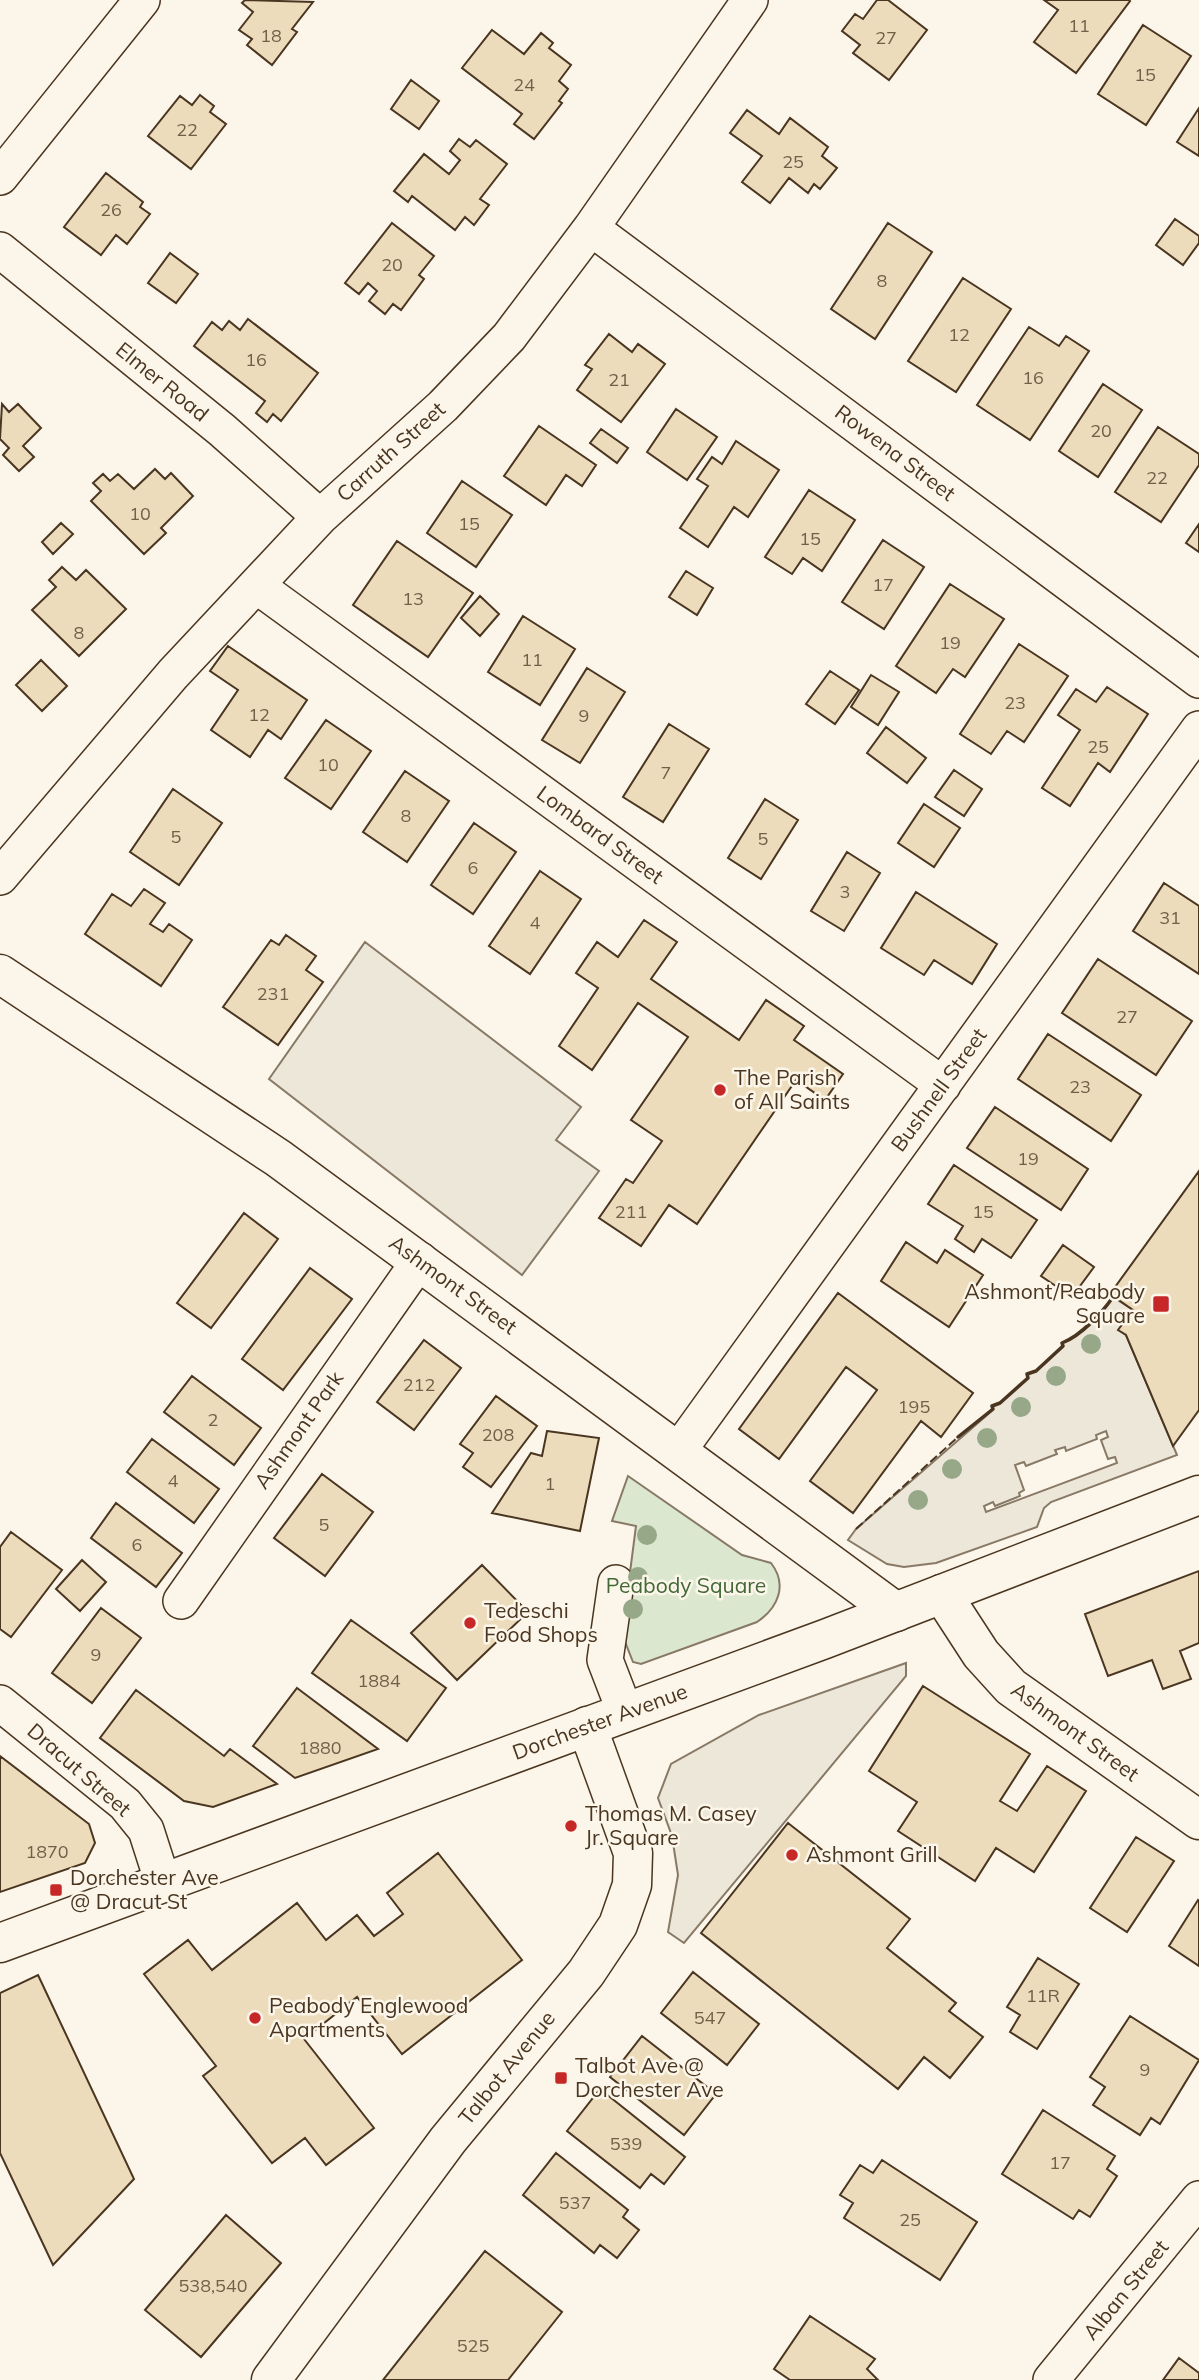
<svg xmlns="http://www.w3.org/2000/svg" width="1199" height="2380" font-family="Mulish,sans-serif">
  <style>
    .green { fill: #dce7d0; stroke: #887966; stroke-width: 2 }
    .parking { fill: #ede7d9; stroke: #887966; stroke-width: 2; fill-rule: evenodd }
    .building { fill: #ecdcbc; stroke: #4a3520; stroke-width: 2 }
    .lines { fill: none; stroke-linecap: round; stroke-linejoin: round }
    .street-casing { stroke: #4a3520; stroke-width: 38 }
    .secondary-casing { stroke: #4a3520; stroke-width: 41 }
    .primary-casing { stroke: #4a3520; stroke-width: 41 }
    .street { stroke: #fbf6e9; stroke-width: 35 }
    .secondary { stroke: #fbf6e9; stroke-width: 38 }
    .primary { stroke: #fbf6e9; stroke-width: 38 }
    .fence { stroke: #4a3520; stroke-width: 2; stroke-dasharray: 9 3.5; stroke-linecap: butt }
    .wall { stroke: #4a3520; stroke-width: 3.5 }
    .tree { fill: #96a887 }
    .poi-dot { fill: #c62828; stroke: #fbf6e9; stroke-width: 2.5 }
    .labels { text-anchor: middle; stroke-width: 5; stroke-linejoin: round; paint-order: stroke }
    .number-label { font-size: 18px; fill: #725f47 }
    .street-label { font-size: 21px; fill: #4a3520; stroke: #fbf6e9 }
    .poi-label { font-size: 21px; fill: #4a3520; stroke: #fbf6e9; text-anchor: start }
    .park-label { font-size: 21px; fill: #436837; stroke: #fbf6e9 }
  </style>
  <rect width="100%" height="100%" fill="#fbf6e9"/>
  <path class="green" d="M628 1476 742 1555 771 1563C788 1585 778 1608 757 1622L641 1664 633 1662 622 1634 636 1526 612 1521Z"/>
  <path class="parking" d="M365 942 581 1107 556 1140 599 1171 522 1275 269 1079Z
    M1113 1297 1133 1310 1119 1330 1126 1335 1177 1455 1051 1502 1044 1508 1037 1527 936 1563 904 1567 887 1564 848 1540 856 1529 993 1410 992 1406 1000 1403 1028 1378 1027 1374 1036 1371 1063 1347 1062 1343 1070 1340 1102 1312ZM1106 1431 1108 1437 1101 1440 1108 1459 1115 1457 1117 1463 986 1512 984 1506 993 1502 995 1506 1020 1496 1019 1493 1024 1490 1015 1465 1024 1462 1026 1466 1057 1454 1055 1450 1065 1447 1066 1451 1097 1439 1096 1435Z
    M906 1663V1676L684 1943 668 1932 678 1875 672 1836 658 1798 671 1764 759 1715Z"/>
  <path class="building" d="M245 0 313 2 292 29 297 32 272 65 247 45 252 39 239 30 253 12 242 3Z
    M877 0H888L927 30 889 80 853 53 860 45 842 31 855 14 863 19Z
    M1044 0H1129L1130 1 1076 73 1034 42 1058 10Z
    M1143 25 1191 56 1146 125 1098 94Z
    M492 30 524 54 541 33 553 43 549 48 571 65 559 81 568 89 559 101 562 103 534 139 514 124 522 114 462 68Z
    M411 80 439 101 419 129 391 109Z
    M200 95 214 106 210 112 226 124 191 169 148 136 180 96 192 105Z
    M1199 108V156L1177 142Z
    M747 110 779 134 790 118 828 147 822 156 837 168 820 189 814 184 808 193 789 178 770 203 742 182 762 156 730 133Z
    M459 139 470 147 476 140 507 164 480 199 489 205 474 225 465 217 455 230 412 196 408 202 394 191 424 154 449 174 460 160 450 151Z
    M106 173 143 202 140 207 150 214 127 244 116 235 101 255 64 227Z
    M1175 219 1199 236V243L1183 265 1156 245Z
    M392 223 434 256 419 275 424 279 401 310 393 304 385 314 369 301 377 291 368 283 359 294 345 283Z
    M888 223 932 252 875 339 831 309Z
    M170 253 198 274 176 303 148 283Z
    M963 278 1011 309 956 392 908 361Z
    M248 319 318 373 281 421 273 414 267 422 256 413 265 401 194 346 212 322 222 330 229 321 240 330Z
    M1029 327 1059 346 1066 336 1089 351 1030 440 977 405Z
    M609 334 632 352 638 344 665 364 621 422 577 390 592 369 585 365Z
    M1103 384 1142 410 1098 477 1059 451Z
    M2 404 9 412 18 404 41 428 23 446 34 457 19 471 3 455 9 448 0 439Z
    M676 409 717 437 687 480 647 452Z
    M539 426 596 465 582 486 566 475 546 505 504 476Z
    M1158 427 1199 454V465L1161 522 1115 492Z
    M601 429 628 448 617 463 590 443Z
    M736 441 779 470 748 517 734 507 708 547 680 528 708 486 697 479 712 457 722 464Z
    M155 469 165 479 171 473 193 496 161 528 166 533 144 554 91 501 101 491 93 483 103 474 110 481 118 474 134 489Z
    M462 481 512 515 476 567 427 533Z
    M809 490 855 520 822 571 803 558 792 574 765 557Z
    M61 523 73 534 53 554 42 542Z
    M1199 524V552L1186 543Z
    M883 540 924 567 884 629 842 602Z
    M397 541 473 593 428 657 353 605Z
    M62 567 76 580 86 570 126 609 79 656 32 610 56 587 49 580Z
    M686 571 713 588 697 615 669 597Z
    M950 584 1004 619 965 677 953 669 936 693 896 666Z
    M480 596 499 614 480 636 461 618Z
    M523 616 575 649 540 705 488 672Z
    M1019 644 1068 676 1024 742 1007 731 991 754 960 734Z
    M228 646 307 700 281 739 268 730 250 757 211 730 238 690 210 671Z
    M41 660 67 686 42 711 16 685Z
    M587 668 625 692 580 763 542 740Z
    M830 671 859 690 835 724 806 704Z
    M871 675 899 692 878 725 851 707Z
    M1107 687 1148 714 1110 772 1098 763 1070 806 1042 788 1080 730 1058 715 1076 689 1096 702Z
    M326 720 371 751 331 809 285 778Z
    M669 724 709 749 663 822 623 797Z
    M886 727 926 758 907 783 867 753Z
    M954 770 982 789 964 816 935 797Z
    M405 771 449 801 407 862 363 832Z
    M173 789 222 823 179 885 130 852Z
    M765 799 798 820 761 879 728 858Z
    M924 804 960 828 934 867 898 843Z
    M474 823 516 852 473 914 431 885Z
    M847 852 880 873 844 931 811 911Z
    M540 871 581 899 530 974 489 946Z
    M1164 883 1199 906V974L1133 931Z
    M144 889 165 903 150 924 163 932 169 924 192 940 161 986 85 934 112 894 131 906Z
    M916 892 997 944 972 984 934 960 924 975 881 948Z
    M644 920 677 942 651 979 739 1040 766 1000 804 1026 794 1040 843 1074 825 1100 796 1080 697 1224 669 1205 641 1246 599 1218 626 1179 633 1183 662 1141 631 1120 688 1037 638 1003 592 1070 559 1046 598 988 576 973 597 942 618 957Z
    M286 935 316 956 306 970 323 982 278 1045 223 1007 271 940 279 945Z
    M1098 959 1192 1021 1156 1075 1062 1013Z
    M1048 1034 1141 1095 1111 1141 1018 1079Z
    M995 1107 1088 1169 1061 1210 967 1148Z
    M954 1165 1037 1220 1011 1258 982 1239 974 1252 955 1239 963 1226 928 1204Z
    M1199 1171V1410L1173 1446 1126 1335 1118 1330 1133 1310 1110 1294Z
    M244 1213 278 1239 211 1328 177 1303Z
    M906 1242 937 1263 945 1250 983 1275 949 1327 881 1281Z
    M1063 1245 1094 1267 1072 1297 1041 1276Z
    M310 1268 352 1299 283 1390 242 1359Z
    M838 1293 973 1393 941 1437 921 1421 853 1513 810 1481 877 1390 846 1367 779 1459 739 1429Z
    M424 1340 461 1368 414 1430 377 1402Z
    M192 1376 261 1428 234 1465 164 1412Z
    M496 1396 537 1426 491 1487 463 1467 473 1453 460 1444Z
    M547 1431 599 1438 580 1531 492 1513 531 1453 542 1456Z
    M152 1439 219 1489 194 1523 127 1472Z
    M322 1474 373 1512 325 1576 274 1538Z
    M116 1503 182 1553 156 1587 91 1538Z
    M11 1532 62 1570 11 1637 0 1629V1547Z
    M82 1560 106 1582 80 1611 56 1589Z
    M482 1565 528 1612 457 1680 411 1633Z
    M1199 1571V1643L1180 1651 1191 1679 1163 1689 1152 1660 1108 1676 1085 1614Z
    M101 1608 141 1638 92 1703 52 1673Z
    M351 1620 446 1688 407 1741 312 1673Z
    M923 1686 1030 1754 1000 1801 1017 1811 1047 1766 1086 1791 1034 1872 996 1848 975 1881 898 1831 917 1802 869 1771Z
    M297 1688 378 1749 295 1778 253 1746Z
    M136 1690 224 1756 230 1749 277 1784 213 1807 184 1801 100 1738Z
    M0 1756 89 1824 95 1843 85 1863 0 1892Z
    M788 1823 910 1919 887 1948 956 2003 949 2011 983 2037 950 2078 924 2057 898 2089 701 1933Z
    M1136 1837 1174 1861 1127 1932 1090 1908Z
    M438 1853 522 1960 402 2054 357 1997 304 2039 374 2128 326 2165 305 2138 272 2163 203 2076 216 2066 144 1974 188 1940 212 1970 297 1903 326 1940 357 1915 374 1936 403 1914 387 1893Z
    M1198 1900 1199 1901V1966L1169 1946Z
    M1038 1958 1079 1984 1037 2049 1010 2032 1020 2015 1007 2007Z
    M693 1972 759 2024 727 2065 661 2013Z
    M38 1975 134 2179 53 2265 0 2153V1993Z
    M1130 2016 1199 2060 1160 2124 1151 2118 1140 2135 1093 2105 1105 2087 1090 2077Z
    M642 2036 716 2094 684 2135 610 2077Z
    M600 2089 685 2157 664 2184 651 2174 640 2188 567 2131Z
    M1043 2110 1115 2156 1107 2169 1117 2176 1090 2217 1079 2210 1073 2219 1002 2174Z
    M556 2153 628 2210 623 2217 639 2230 617 2258 600 2245 594 2253 523 2195Z
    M882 2160 977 2222 940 2280 844 2218 853 2203 840 2195 860 2165 873 2173Z
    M226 2215 281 2263 201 2357 145 2310Z
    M485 2251 562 2312 508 2380H383Z
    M810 2316 875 2359 867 2369 878 2380H790L774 2369Z
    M1179 2358 1199 2373V2380H1163Z"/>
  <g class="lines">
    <defs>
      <path id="street" d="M0 177 142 0
        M591 228 1199 680
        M0 250 222 430 320 517
        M257 586 943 1085
        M0 877 173 674 320 517 443 406 509 337 591 228 750 0
        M679 1450 1199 729
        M616 1583 605 1660 625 1712
        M181 1601 420 1260
        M0 1703 125 1804 146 1830 163 1883
        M1051 2380 1199 2199"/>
      <path id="secondary" d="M0 974 278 1158 896 1612
        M942 1594 981 1654 1011 1687 1199 1820
        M271 2380 448 2140 586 1973 618 1925 632 1885 633 1853 587 1726"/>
      <path id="primary" d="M0 1943 825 1639 1199 1495"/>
    </defs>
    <use href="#street" class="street-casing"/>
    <use href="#secondary" class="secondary-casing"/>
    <use href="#primary" class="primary-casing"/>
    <use href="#street" class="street"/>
    <use href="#secondary" class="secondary"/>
    <use href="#primary" class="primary"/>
    <path class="fence" d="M856 1529 958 1437"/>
    <path class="wall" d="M958 1437 993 1409 992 1406 1000 1403 1028 1378 1027 1374 1036 1371 1063 1346 1062 1343C1082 1335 1101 1314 1113 1297"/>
  </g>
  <g class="tree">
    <circle cx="1091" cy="1344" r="10"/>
    <circle cx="1056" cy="1376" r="10"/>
    <circle cx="1021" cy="1407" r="10"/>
    <circle cx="987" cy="1438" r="10"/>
    <circle cx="952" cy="1469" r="10"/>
    <circle cx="918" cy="1500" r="10"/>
    <circle cx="647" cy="1535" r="10"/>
    <circle cx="638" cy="1577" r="10"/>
    <circle cx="633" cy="1609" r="10"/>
  </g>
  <g class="poi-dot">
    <circle cx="720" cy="1090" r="7"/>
    <rect x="1152" y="1295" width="18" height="18" rx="3.5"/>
    <circle cx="470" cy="1623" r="7"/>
    <circle cx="571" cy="1826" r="7"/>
    <circle cx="792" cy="1855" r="7"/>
    <rect x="49" y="1883" width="14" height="14" rx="3.5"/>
    <circle cx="255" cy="2018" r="7"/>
    <rect x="554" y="2071" width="14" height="14" rx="3.5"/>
  </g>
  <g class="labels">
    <g class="number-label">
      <text x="1079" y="32">11</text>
      <text x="271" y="42">18</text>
      <text x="886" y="44">27</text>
      <text x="1145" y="81">15</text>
      <text x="524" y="91">24</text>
      <text x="187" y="136">22</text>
      <text x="793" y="168">25</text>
      <text x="111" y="216">26</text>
      <text x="392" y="271">20</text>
      <text x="882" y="287">8</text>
      <text x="959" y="341">12</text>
      <text x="256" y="366">16</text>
      <text x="1033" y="384">16</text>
      <text x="619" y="386">21</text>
      <text x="1101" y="437">20</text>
      <text x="1157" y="484">22</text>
      <text x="140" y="520">10</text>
      <text x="469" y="530">15</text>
      <text x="810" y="545">15</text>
      <text x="883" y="591">17</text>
      <text x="413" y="605">13</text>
      <text x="79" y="639">8</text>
      <text x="950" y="649">19</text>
      <text x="532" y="666">11</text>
      <text x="1015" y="709">23</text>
      <text x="259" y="721">12</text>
      <text x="584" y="722">9</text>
      <text x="1098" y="753">25</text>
      <text x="328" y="771">10</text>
      <text x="666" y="779">7</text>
      <text x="406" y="822">8</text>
      <text x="176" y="843">5</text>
      <text x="763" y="845">5</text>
      <text x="473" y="874">6</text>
      <text x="845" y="898">3</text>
      <text x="1170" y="924">31</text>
      <text x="535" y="929">4</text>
      <text x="273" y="1000">231</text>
      <text x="1127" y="1023">27</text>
      <text x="1080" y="1093">23</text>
      <text x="1028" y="1165">19</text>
      <text x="631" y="1218">211</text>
      <text x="983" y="1218">15</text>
      <text x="419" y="1391">212</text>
      <text x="914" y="1413">195</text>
      <text x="213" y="1426">2</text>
      <text x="498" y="1441">208</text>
      <text x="173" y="1487">4</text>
      <text x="550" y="1490">1</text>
      <text x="324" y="1531">5</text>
      <text x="137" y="1551">6</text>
      <text x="96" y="1661">9</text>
      <text x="379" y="1687">1884</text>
      <text x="320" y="1754">1880</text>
      <text x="47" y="1858">1870</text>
      <text x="1043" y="2002">11R</text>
      <text x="710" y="2024">547</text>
      <text x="1145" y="2076">9</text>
      <text x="626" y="2150">539</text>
      <text x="1060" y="2169">17</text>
      <text x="575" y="2209">537</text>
      <text x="910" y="2226">25</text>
      <text x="213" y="2292">538,540</text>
      <text x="473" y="2352">525</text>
    </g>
    <g class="street-label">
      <text transform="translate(162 382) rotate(39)" y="7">Elmer Road</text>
      <text transform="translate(391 452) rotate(-42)" y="7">Carruth Street</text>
      <text transform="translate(895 453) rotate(37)" y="7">Rowena Street</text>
      <text transform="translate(600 835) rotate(36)" y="7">Lombard Street</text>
      <text transform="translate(939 1090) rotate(-54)" y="7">Bushnell Street</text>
      <text transform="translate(453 1285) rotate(36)" y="7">Ashmont Street</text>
      <text transform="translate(299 1430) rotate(-55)" y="7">Ashmont Park</text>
      <text transform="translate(600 1722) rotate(-20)" y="7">Dorchester Avenue</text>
      <text transform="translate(1075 1732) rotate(36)" y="7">Ashmont Street</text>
      <text transform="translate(79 1770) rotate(41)" y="7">Dracut Street</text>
      <text transform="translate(507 2068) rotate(-51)" y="7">Talbot Avenue</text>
      <text transform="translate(1126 2290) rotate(-51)" y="7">Alban Street</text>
    </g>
    <g class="poi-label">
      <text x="734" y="1085">The Parish<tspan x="734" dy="24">of All Saints</tspan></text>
      <text x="1145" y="1299" text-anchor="end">Ashmont/Peabody<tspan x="1145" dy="24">Square</tspan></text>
      <text x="484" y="1618">Tedeschi<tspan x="484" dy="24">Food Shops</tspan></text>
      <text x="585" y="1821">Thomas M. Casey<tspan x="585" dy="24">Jr. Square</tspan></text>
      <text x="806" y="1862">Ashmont Grill</text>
      <text x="70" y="1885">Dorchester Ave<tspan x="70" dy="24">@ Dracut St</tspan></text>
      <text x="269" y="2013">Peabody Englewood<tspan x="269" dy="24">Apartments</tspan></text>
      <text x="575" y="2073">Talbot Ave @<tspan x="575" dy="24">Dorchester Ave</tspan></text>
    </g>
    <g class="park-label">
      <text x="686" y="1593">Peabody Square</text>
    </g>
  </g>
</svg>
